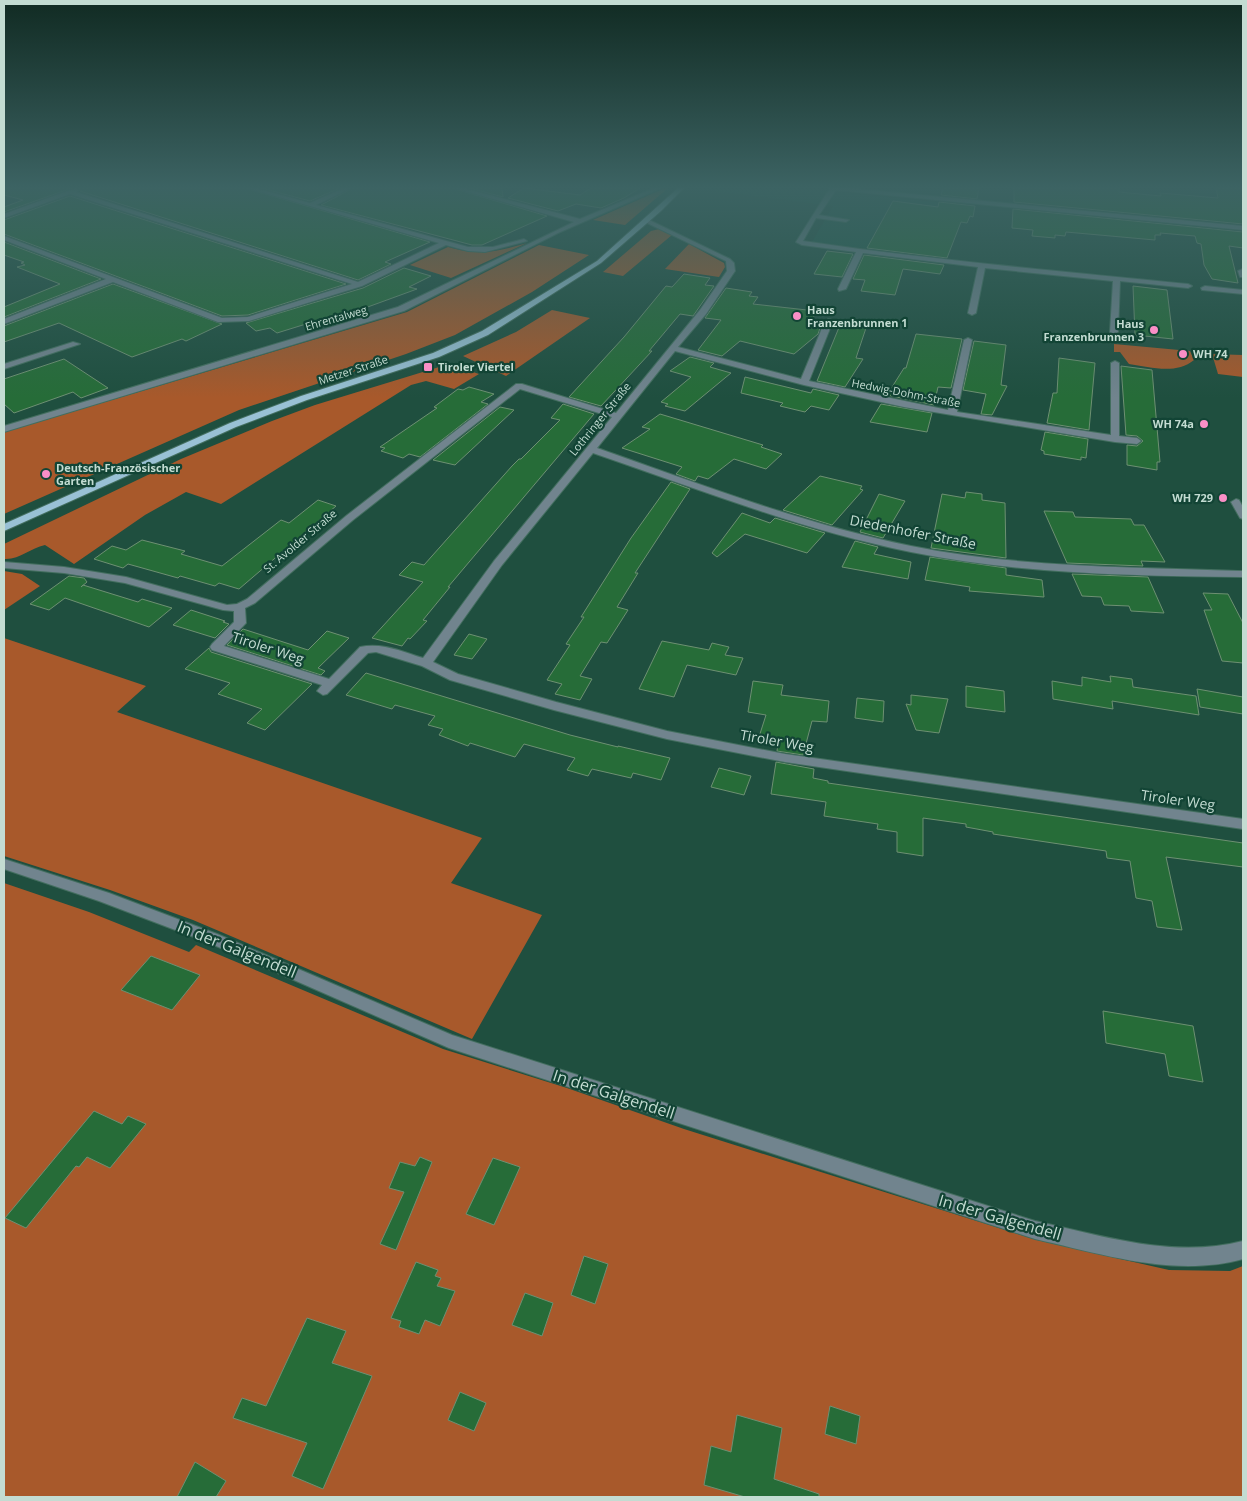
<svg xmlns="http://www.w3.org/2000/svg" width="1247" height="1501" font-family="'Open Sans',sans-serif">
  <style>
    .built { fill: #1d5a47 }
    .green { fill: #a8592b }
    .building { fill: #266c38; stroke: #6d9072 }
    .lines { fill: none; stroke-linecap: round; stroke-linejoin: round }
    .minor-casing { stroke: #436e5f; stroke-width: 2 }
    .major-casing { stroke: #436e5f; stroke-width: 2 }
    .minor { fill: #71848e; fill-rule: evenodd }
    .major { fill: #99c1d5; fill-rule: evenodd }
    .poi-dot { fill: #fa8fc6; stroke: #124435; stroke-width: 2 }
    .labels { text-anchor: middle; stroke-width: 4.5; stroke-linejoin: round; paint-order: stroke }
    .far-poi-label { font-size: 11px; font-weight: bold; fill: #c3dcd2; stroke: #124435; text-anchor: start }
    .far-street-label { font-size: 11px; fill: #c3dcd2; stroke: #124435 }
    .street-label { font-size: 14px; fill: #c3dcd2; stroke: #124435 }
    .near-street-label { font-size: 16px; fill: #c3dcd2; stroke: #124435 }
  </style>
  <rect width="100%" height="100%" fill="#1f4f3f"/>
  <path class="built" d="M705 188H800L944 203 921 255 812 242 833 206 706 190Z"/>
  <path class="green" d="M665 188H668L625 225 593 220Z
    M659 229 672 235 623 276 603 272 651 231Z
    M527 243 451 278 410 265 448 247C479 256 496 252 527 243Z
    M689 244 724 263 725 267 719 277 665 269Z
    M539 245 589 255 532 292 455 335 406 354 239 410 4 514V432L407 312Z
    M552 310 590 318 506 376 463 356 516 332Z
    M1114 344 1190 351 1194 360C1176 375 1150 367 1129 364L1120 352H1114Z
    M1212 354 1243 355V377L1218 374Z
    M449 364 479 374 454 389 426 381 411 385 221 504 186 492 145 515 74 564 45 545C30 548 20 560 4 559V544L181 459 272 421 315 405Z
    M4 571 22 574 40 586 4 610Z
    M4 638 146 686 117 712 482 838 451 883 542 915 472 1039 193 920 110 890 4 856Z
    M4 883 89 912 189 952 196 945 443 1049 567 1088 684 1129 1037 1240 1169 1270 1230 1271 1243 1266V1497H4Z"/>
  <path class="building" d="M4 188H72L4 212V207L23 200 4 195Z
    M79 188H245L430 242 385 262 391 264 358 280 80 191Z
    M261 188H340L310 201Z
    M353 188H452L547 216 482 245H472L321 205Z
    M469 188H502L503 197Z
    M524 188 580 195 591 188H640L624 198 601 208 576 204 558 211 508 198Z
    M943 188H979L977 199 941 195Z
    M1014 188H1119V192L1161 196 1160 193 1218 198 1216 188H1243V224L1014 202Z
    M70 196 346 284 248 315 222 316 4 234V220Z
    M893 201 938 207 939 202 975 206 973 217 970 216 967 223 961 222 947 258 867 248Z
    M1013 209 1243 232V248L1229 246 1238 283 1212 279 1204 265 1201 244 1197 243 1195 236 1160 233 1161 235H1155V240L1066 232 1065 236 1055 235V238L1032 236 1033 230 1012 228Z
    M4 242 101 279 4 317V307L60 284 17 267 25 265 21 263 24 262 4 255Z
    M827 251 853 254 842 277 814 274Z
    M864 255 944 265 940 274 903 269 895 295 861 291 865 280 853 279Z
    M404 268 431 276 409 287 417 289 354 312 351 310 277 333 270 328 256 331 246 323 363 288Z
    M684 274 710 278 705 285 714 286 693 316 680 314 649 351H652L601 406 569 397 624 337 666 286 672 287Z
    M113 284 222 324 186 341 182 339 132 357 59 323 4 342V326Z
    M1133 286 1167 290 1173 339 1135 335Z
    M726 288 752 292 749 296 758 297 753 304 816 311 812 321 822 322 818 334 794 354 740 341 722 356 698 350 721 320 705 318Z
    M840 325 866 328 856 358 863 359 845 387 817 381Z
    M916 334 962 339 951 388 938 387 934 405 887 395 904 368H906Z
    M974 341 1006 345 1001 385 1007 386 992 415 981 414 986 394 963 390Z
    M690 357 714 363 710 367 731 373 685 411 665 406 668 404 661 402 691 377 670 371Z
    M1059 358 1095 363 1089 430 1047 423 1053 393H1057Z
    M64 359 108 388 81 398 73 392 14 413 4 404V379Z
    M1121 366 1152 370 1160 462H1157V470L1127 465V445L1137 446 1143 441 1137 436 1126 435Z
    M745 377 811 393 813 389 839 395 829 410 811 406 805 412 780 406 783 403 741 393Z
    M469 387 494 394 481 402 488 404 420 457 409 454 403 458 381 451 385 448 380 447 437 408 434 407 458 389 463 390Z
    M563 404 594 414 448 587H450L423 620 427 621 410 639 408 638 402 646 372 638 423 582 399 575 412 562 424 565 512 466 519 459H521L560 420 551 418Z
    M881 404 932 413 927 432 870 422Z
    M500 407 514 410 455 465 433 460Z
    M660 414 763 445 761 447 782 454 766 469 734 459 708 479 698 476 695 481 676 474 682 467 622 448 650 429 642 427Z
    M1045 432 1088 439 1086 458 1081 457V460L1044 454V451L1041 450Z
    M820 476 862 486 860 489 863 490 832 525 783 510Z
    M671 482 690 489 635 573H638L617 607 628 610 607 643 601 642 580 676 592 679 580 700 555 694 562 684 547 680 570 645 566 644 584 617H581L631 538Z
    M966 492 982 494V500L1005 503 1006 558 931 548 942 494 965 498Z
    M879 494 905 501 883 538 860 532Z
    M318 500 336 506 239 589 219 583 215 586 180 576 178 578 128 564 123 568 94 559 112 546 126 550 142 540 185 551 181 554 222 566 281 520 289 523Z
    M1044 511 1073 512 1075 517 1131 519 1134 525H1144L1165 562 1141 561 1143 566 1067 563Z
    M742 513 770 523 775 518 825 533 807 553 745 534 717 557 712 553Z
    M855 541 878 547 874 554 911 562 908 579 842 567Z
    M930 557 1006 568V575L1042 580 1044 597 969 591 970 587 925 580Z
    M1072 574 1148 577 1164 613 1131 611 1129 606 1104 605 1101 597 1082 596Z
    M69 576 84 578 87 582 81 587 83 585 138 602 142 599 172 608 149 627 65 598 49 610 30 604Z
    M1203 593 1228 594 1243 623V663L1222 661 1204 610H1212Z
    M191 610 225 621 223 622 229 624 215 638 173 625Z
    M243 629 308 650 327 631 349 638 318 668 325 671 321 675 227 645Z
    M469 634 487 639 472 659 454 655Z
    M662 641 709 650 712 643 729 647 725 655 743 658 736 675 687 665 674 697 639 689Z
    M209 648 211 652 312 684 265 730 247 723 262 709 218 694 230 683 185 669Z
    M366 673 570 735 618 747V746L670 758 661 780 633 773 631 778 592 769 588 776 567 770 575 758 524 744 515 757 470 743 468 746 439 735 443 729 428 725 435 716 395 705 392 709 346 695Z
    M1110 676 1132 679 1133 687 1196 696 1199 715 1112 701 1113 709 1053 699 1052 681 1082 686V677L1111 682Z
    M753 681 783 685 781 695 829 701 827 722 812 721 803 755 777 751 778 744 758 740 766 715 748 712Z
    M966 686 1004 691 1005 712 966 707Z
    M1197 689 1243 697V714L1200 707Z
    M911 695 948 699 939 733 916 730 906 704 911 705Z
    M857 698 884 701 883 722 855 718Z
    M776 762 814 769 813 778 828 781V783L1243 843V867L1166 857 1182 930 1157 927 1152 901 1136 898 1130 861 1107 858 1106 851 993 834V832L966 827V824L923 818V856L897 852V832L877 829 878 824 824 816 826 802 771 794Z
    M719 768 751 776 744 795 711 787Z
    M151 956 200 975 172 1010 121 990Z
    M1103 1011 1193 1026 1203 1082 1169 1076 1165 1054 1106 1043Z
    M94 1111 122 1124 128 1116 146 1124 110 1168 87 1157 79 1167 76 1166 26 1228 5 1218Z
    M420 1157 432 1162 396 1250 380 1244 404 1192 389 1188 400 1162 415 1166Z
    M493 1158 520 1167 494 1225 466 1214Z
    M584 1256 608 1264 595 1304 571 1295Z
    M416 1262 438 1270 435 1276 441 1278 437 1286 455 1291 440 1326 425 1320 419 1334 399 1327 401 1321 391 1318Z
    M525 1293 553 1303 542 1336 512 1325Z
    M307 1318 346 1331 332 1363 372 1376 323 1489 292 1476 307 1443 233 1418 242 1398 266 1406Z
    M460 1392 486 1403 474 1431 448 1420Z
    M830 1406 860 1416 856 1444 825 1434Z
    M737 1415 782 1428 774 1479 819 1494V1497H745L704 1485 711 1446 731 1452Z
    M195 1462 226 1481 216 1497H177Z"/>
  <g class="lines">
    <defs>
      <path id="minor" d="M76 188 79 190 76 192 358 282 439 243 247 188H255L310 203 344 188H351L316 205 468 247H493L524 239 527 241 485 252 468 251 446 245 362 286 249 321 218 322 113 282 4 324V319L106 279 4 240V236L222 318 248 317 352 284 70 194 4 218V214Z
        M454 188H463L580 219 654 188H661L558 233 404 311 4 432V426L398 307 574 222Z
        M830 188H848L1243 226V230L836 190 819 215 849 220 846 222 816 218 803 241C931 260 1059 271 1188 284L1192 286 1188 288 1120 281 1118 332 1114 334 1110 332 1113 281 985 268 976 313 972 315 968 313 978 267 863 253 846 289 839 291 838 289 856 252 802 245 796 242Z
        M647 219 730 259 734 263 735 271 706 314 678 347 801 379 825 321 829 319 833 321 809 381 948 410 964 340 968 338 972 340 957 412 1111 435V363L1115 361 1119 363V436L1137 438 1141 441 1137 444 1115 442 904 407 804 385 675 351 597 448C700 484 803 524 911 546 1020 568 1132 567 1243 571V577C1133 576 1020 574 911 552 802 530 698 489 593 453L502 565 433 662 458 674 556 702 667 731 785 754 1243 819V829L785 762 667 739 554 710 450 680 422 666 376 652 368 653 327 694 323 695 317 691 322 685 212 650 210 647 212 644 234 622V611L223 610 125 583 64 573 4 568V562L64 567 126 577 227 605 237 604 247 599 346 516 516 384H522L616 413 700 310 727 271 726 261 645 222ZM520 389 612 417 494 561 423 658C403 652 382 642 360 647L329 679 224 646 246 623 245 608 255 603 353 520Z
        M1243 269V277H1240L1238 271Z
        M1205 286 1243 290V294L1202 290 1201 288Z
        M73 342 80 344 4 369V364Z
        M1236 499 1239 500 1243 507V519L1240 518 1231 502Z
        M4 859 109 893 217 934 452 1035 1035 1221C1103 1236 1174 1259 1243 1241V1259C1175 1278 1102 1254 1035 1239L449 1048 207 942 99 901 4 869Z"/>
      <path id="major" d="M678 188H684L661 211 601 263 488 335 439 357 307 400 236 427 4 531V524L230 423 301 396 433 353 482 331 597 261Z"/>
    </defs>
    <use href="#minor" class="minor-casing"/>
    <use href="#major" class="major-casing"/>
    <use href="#minor" class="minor"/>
    <use href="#major" class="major"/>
  </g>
  <linearGradient id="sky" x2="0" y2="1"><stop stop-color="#112b23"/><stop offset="0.47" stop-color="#3c6363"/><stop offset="1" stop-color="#3c6363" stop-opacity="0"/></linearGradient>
  <rect width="1247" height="398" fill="url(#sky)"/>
  <g class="poi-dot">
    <circle cx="797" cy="316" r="5"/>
    <circle cx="1154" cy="330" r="5"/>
    <circle cx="1183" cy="354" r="5"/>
    <rect x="423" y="362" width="10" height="10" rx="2.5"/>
    <circle cx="1204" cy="424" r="5"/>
    <circle cx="46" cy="474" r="5"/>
    <circle cx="1223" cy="498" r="5"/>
  </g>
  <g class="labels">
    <g class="far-poi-label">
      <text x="807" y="314">Haus<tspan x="807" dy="13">Franzenbrunnen 1</tspan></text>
      <text x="1144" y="328" text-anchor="end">Haus<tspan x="1144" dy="13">Franzenbrunnen 3</tspan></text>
      <text x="1193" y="358">WH 74</text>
      <text x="438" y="371">Tiroler Viertel</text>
      <text x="1194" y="428" text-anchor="end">WH 74a</text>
      <text x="56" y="472">Deutsch-Französischer<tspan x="56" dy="13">Garten</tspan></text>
      <text x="1213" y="502" text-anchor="end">WH 729</text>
    </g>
    <g class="far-street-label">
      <text transform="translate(336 318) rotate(-16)" y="4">Ehrentalweg</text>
      <text transform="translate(353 370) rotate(-18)" y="4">Metzer Straße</text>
      <text transform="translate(906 393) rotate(11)" y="4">Hedwig-Dohm-Straße</text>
      <text transform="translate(600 419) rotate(-51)" y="4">Lothringer Straße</text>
      <text transform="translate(300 541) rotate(-40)" y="4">St. Avolder Straße</text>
    </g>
    <g class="street-label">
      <text transform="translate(913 532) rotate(11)" y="5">Diedenhofer Straße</text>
      <text transform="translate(268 648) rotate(18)" y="5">Tiroler Weg</text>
      <text transform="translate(777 741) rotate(10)" y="5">Tiroler Weg</text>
      <text transform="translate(1178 800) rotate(8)" y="5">Tiroler Weg</text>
    </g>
    <g class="near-street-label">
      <text transform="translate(237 949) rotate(22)" y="6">In der Galgendell</text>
      <text transform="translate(614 1094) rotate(18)" y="6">In der Galgendell</text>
      <text transform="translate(1000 1217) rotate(16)" y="6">In der Galgendell</text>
    </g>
  </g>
  <rect width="1247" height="1501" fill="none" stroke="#c3dcd2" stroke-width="10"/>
</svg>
